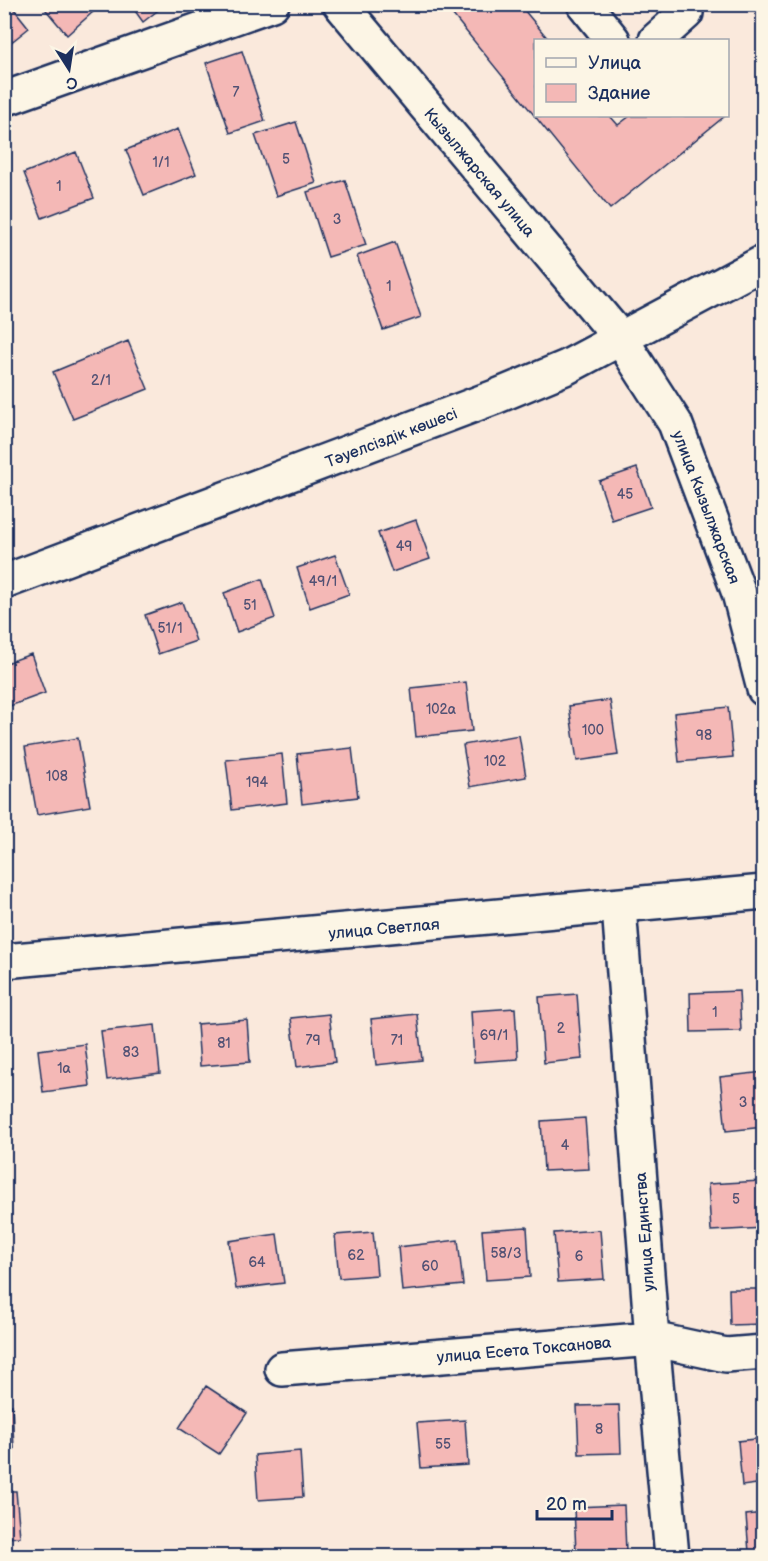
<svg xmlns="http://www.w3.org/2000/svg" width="768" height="1561" font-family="'Balsamiq Sans',sans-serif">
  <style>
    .building { fill: #f4b8b6; stroke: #1b2f5e; stroke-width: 1.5 }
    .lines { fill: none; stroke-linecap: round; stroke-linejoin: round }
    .minor-casing { stroke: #1b2f5e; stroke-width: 38 }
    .major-casing { stroke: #1b2f5e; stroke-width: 38 }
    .minor { stroke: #fcf5e5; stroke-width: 33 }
    .major { stroke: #fcf5e5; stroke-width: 33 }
    .labels { text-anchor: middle; stroke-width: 5; stroke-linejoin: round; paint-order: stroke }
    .number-label { font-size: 14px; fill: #515174 }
    .street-label { font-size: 16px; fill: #1b2f5e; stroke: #fcf5e5 }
  </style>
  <rect width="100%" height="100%" fill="#fae9dc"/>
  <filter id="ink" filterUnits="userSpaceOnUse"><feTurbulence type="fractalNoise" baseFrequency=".0167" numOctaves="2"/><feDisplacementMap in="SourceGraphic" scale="12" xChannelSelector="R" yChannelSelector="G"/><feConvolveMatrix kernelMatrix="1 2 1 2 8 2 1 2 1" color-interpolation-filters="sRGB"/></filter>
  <g filter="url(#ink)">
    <path class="building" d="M4 4H10L29 28 4 48Z
      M41 4H102L67 35Z
      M130 4H166L143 22Z
      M444 4H519L549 40H536V116H610L618 125 630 116H725L610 209Z
      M242 51 265 121 230 133 206 63Z
      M296 122 316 183 276 196 255 135Z
      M178 129 196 174 144 195 126 150Z
      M76 152 94 198 42 218 24 173Z
      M345 180 366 245 328 257 307 192Z
      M395 242 421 317 383 330 357 256Z
      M128 341 148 389 73 419 53 372Z
      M637 468 651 507 612 520 599 481Z
      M416 520 430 559 392 572 378 533Z
      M335 555 349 594 310 608 297 568Z
      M262 579 275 618 237 632 224 593Z
      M182 602 196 641 158 654 145 615Z
      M31 654 45 693 7 707 4 700V664Z
      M466 682 472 731 416 737 411 688Z
      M610 700 618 755 577 761 569 706Z
      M728 707 733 757 679 762 674 713Z
      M519 735 526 777 470 787 463 745Z
      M78 738 90 806 37 815 25 747Z
      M352 748 358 797 302 804 297 754Z
      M282 754 287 803 232 810 226 760Z
      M739 991 741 1031 691 1032 690 993Z
      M577 994 582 1059 544 1063 539 997Z
      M515 1008 518 1059 474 1062 471 1011Z
      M329 1014 335 1062 297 1067 291 1018Z
      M417 1014 422 1060 376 1065 371 1019Z
      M247 1020 250 1062 200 1066 197 1024Z
      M155 1025 160 1073 107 1080 101 1031Z
      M85 1044 90 1086 43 1092 38 1050Z
      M764 1072V1127L726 1131 720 1077Z
      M585 1118 589 1169 544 1171 541 1121Z
      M761 1181 764 1228 711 1231 708 1184Z
      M527 1227 530 1277 486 1280 482 1230Z
      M600 1230 604 1279 558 1282 554 1233Z
      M373 1232 377 1275 339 1278 335 1235Z
      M277 1234 284 1283 236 1289 229 1241Z
      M458 1240 463 1285 402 1291 398 1247Z
      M729 1289H764V1324L730 1325Z
      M4 1326 9 1371H4Z
      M206 1386 247 1413 219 1454 179 1428Z
      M4 1405H12L14 1449H4Z
      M619 1405 621 1453 579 1454 577 1406Z
      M465 1420 468 1465 421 1468 417 1423Z
      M764 1438V1483L742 1486 738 1441Z
      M300 1451 303 1497 258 1500 255 1455Z
      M4 1491H16L20 1537 4 1538Z
      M624 1505 626 1551 576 1553 574 1507Z
      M764 1513V1551L749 1552 746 1515Z"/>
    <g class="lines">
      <defs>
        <path id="minor" d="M340 4 621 339 675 423 739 593 764 689
          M584 4 613 40
          M656 40 686 13
          M4 99 272 4
          M619 907 652 1339 672 1556
          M4 961 764 892
          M282 1369 652 1339 726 1355 764 1352"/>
        <path id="major" d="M4 582 495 397 567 367 764 262"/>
      </defs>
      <use href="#minor" class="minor-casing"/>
      <use href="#major" class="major-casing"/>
      <use href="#minor" class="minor"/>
      <use href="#major" class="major"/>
    </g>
  </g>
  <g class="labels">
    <g class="number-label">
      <text x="236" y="97">7</text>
      <text x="286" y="164">5</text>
      <text x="161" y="167">1/1</text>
      <text x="59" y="191">1</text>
      <text x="337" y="224">3</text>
      <text x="389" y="291">1</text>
      <text x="101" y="385">2/1</text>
      <text x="625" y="499">45</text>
      <text x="404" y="551">49</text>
      <text x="323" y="586">49/1</text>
      <text x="250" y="610">51</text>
      <text x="170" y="633">51/1</text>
      <text x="441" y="714">102а</text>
      <text x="593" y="735">100</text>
      <text x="704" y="740">98</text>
      <text x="495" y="766">102</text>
      <text x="57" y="781">108</text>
      <text x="257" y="787">194</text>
      <text x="715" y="1017">1</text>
      <text x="561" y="1033">2</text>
      <text x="494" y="1040">69/1</text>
      <text x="313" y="1045">79</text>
      <text x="397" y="1045">71</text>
      <text x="224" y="1048">81</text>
      <text x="131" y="1057">83</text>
      <text x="64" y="1073">1а</text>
      <text x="743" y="1107">3</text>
      <text x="565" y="1150">4</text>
      <text x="736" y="1204">5</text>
      <text x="506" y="1258">58/3</text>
      <text x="356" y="1260">62</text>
      <text x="579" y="1261">6</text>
      <text x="257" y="1267">64</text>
      <text x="430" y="1271">60</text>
      <text x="599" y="1434">8</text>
      <text x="443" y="1449">55</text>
    </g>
    <g class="street-label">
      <text transform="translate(480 172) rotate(50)" y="6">Кызылжарская улица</text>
      <text transform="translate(391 437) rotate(-21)" y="6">Тәуелсіздік көшесі</text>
      <text transform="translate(707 507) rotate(69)" y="6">улица Кызылжарская</text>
      <text transform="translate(384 928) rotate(-5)" y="6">улица Светлая</text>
      <text transform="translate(644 1232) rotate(-94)" y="6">улица Единства</text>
      <text transform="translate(524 1349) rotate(-5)" y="6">улица Есета Токсанова</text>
    </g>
  </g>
  <rect width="768" height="1561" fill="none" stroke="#fcf5e5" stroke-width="24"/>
  <rect x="12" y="12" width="744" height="1537" fill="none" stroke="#1b2f5e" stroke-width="2" filter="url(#ink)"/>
  <rect x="534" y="39" width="195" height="78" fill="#fcf5e5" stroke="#a2a6af" stroke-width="1.5"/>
  <rect x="546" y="58" width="30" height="9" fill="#fcf5e5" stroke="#a2a6af" stroke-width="1.5"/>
  <text x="588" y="69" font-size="18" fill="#1b2f5e">Улица</text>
  <rect x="546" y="84" width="30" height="18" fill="#f4b8b6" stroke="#a2a6af" stroke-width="1.5"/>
  <text x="588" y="99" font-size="18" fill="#1b2f5e">Здание</text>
  <g transform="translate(69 69) rotate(168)" stroke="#fcf5e5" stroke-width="4.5" paint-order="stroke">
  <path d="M0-4.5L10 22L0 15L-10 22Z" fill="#1b2f5e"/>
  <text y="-9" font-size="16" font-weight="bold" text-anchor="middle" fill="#1b2f5e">С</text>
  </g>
  <path d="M537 1510v9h75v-9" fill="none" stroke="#1b2f5e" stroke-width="3"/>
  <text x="546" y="1510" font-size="18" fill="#1b2f5e" stroke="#fcf5e5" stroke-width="4.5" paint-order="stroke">20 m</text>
</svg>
